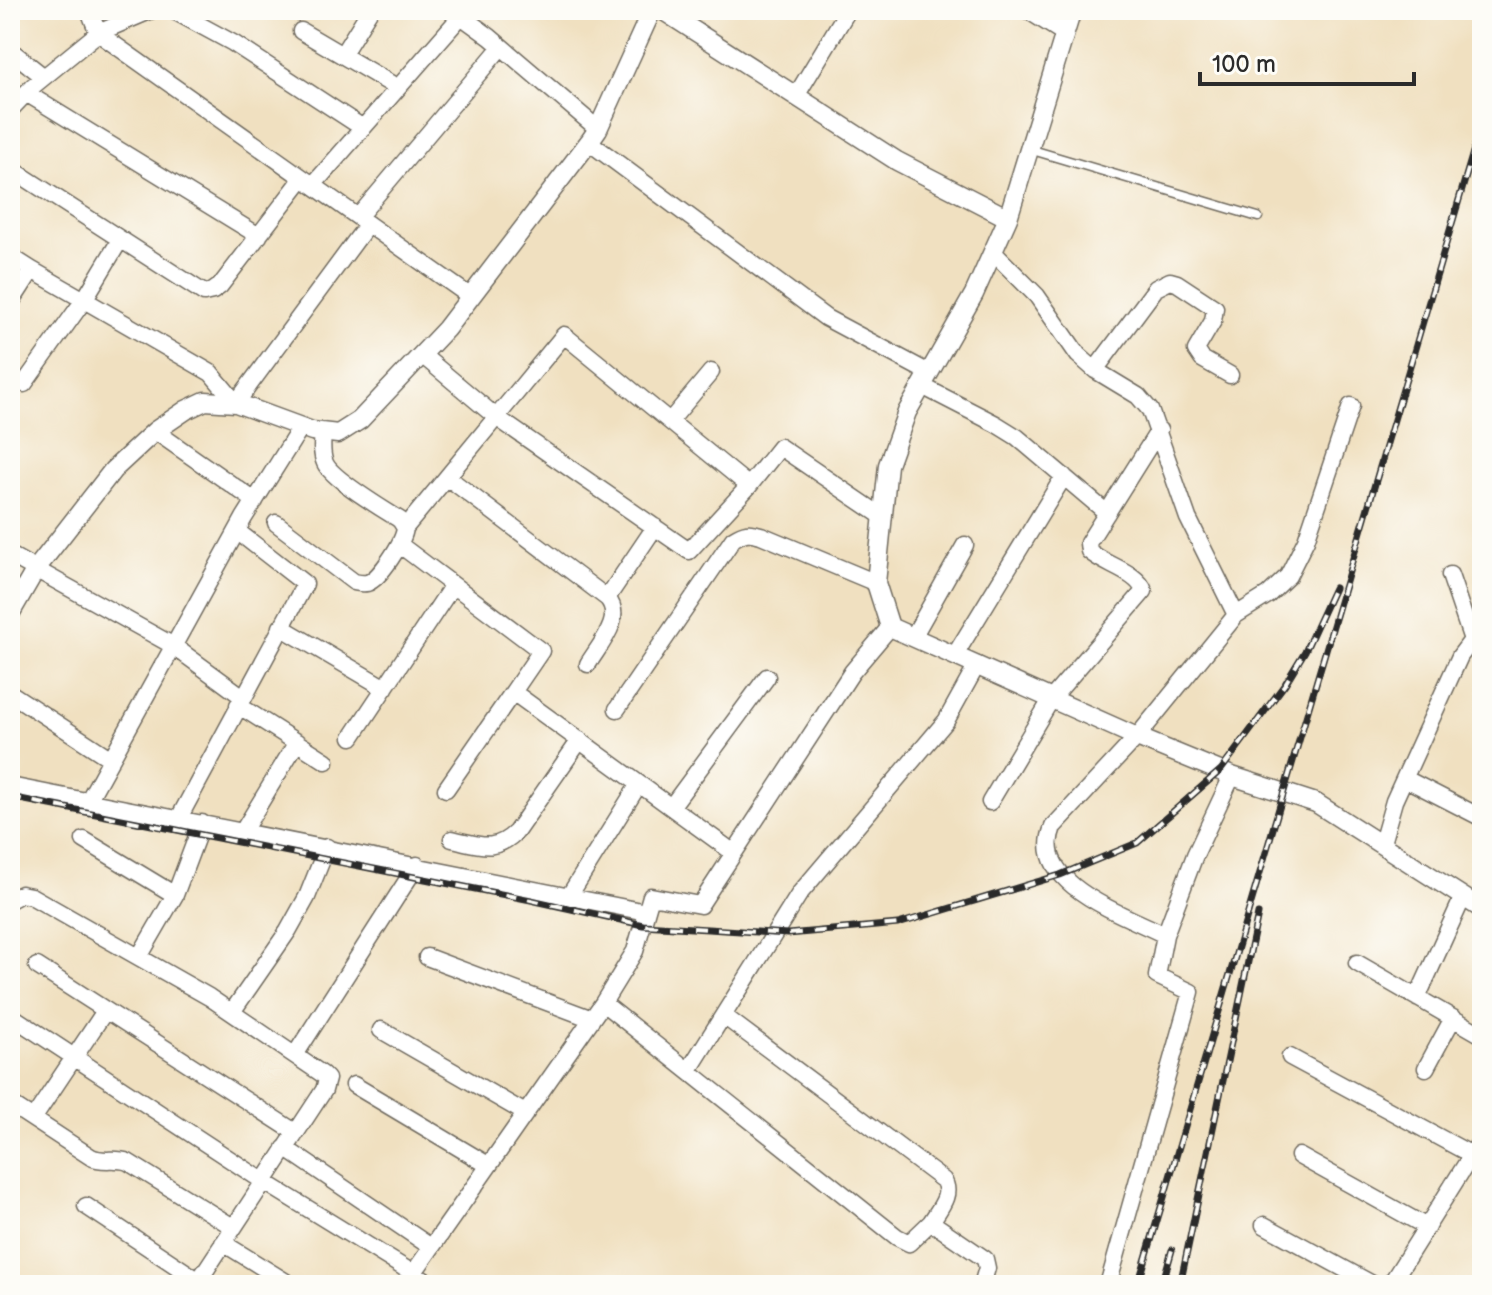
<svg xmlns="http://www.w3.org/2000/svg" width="1492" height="1295" font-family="'Balsamiq Sans',sans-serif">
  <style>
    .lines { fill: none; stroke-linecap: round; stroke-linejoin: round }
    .service-casing { stroke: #706a5f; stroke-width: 11 }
    .minor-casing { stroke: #706a5f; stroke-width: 19 }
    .tertiary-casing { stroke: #706a5f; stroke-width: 21 }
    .service { stroke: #fff; stroke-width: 8 }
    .minor { stroke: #fff; stroke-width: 16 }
    .tertiary { stroke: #fff; stroke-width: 18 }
    .rail-casing { stroke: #2b2b2b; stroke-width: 7 }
    .rail { stroke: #fdfcf7; stroke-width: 4; stroke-dasharray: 12; stroke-linecap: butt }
  </style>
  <rect width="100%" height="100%" fill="#fdfcf7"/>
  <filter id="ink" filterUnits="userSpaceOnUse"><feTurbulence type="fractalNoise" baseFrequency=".0125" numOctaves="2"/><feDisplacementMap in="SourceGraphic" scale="16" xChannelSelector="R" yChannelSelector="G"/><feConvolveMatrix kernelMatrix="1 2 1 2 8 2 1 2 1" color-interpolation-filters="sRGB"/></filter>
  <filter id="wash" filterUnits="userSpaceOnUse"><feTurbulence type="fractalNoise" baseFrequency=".006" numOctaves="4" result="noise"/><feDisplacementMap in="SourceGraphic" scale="32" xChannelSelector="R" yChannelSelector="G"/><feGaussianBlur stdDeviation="1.8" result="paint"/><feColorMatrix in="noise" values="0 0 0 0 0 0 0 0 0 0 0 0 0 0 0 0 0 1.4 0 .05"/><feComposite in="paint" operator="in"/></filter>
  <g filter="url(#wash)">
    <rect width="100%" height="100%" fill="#f0e0c0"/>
  </g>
  <g filter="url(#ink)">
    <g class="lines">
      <defs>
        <path id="service" d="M1029 149 1258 217"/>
        <path id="minor" d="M89 10 98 33 471 297
          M172 10 233 43 363 128
          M1027 10 1065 34
          M454 11 490 37 598 129
          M301 31 398 88
          M10 50 44 77
          M342 55 370 10
          M26 93 259 236
          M796 96 848 10
          M10 110 33 86 98 33 152 10
          M589 142 826 318 929 373
          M10 168 204 293 213 291 220 286 303 178
          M313 185 461 16
          M358 217 501 47
          M993 252 1037 296 1078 355 1095 370 1138 396 1150 410 1188 518 1236 615
          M10 256 32 270 10 304
          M32 270 211 373 236 403 368 224
          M422 355 496 417 689 551 749 486
          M1095 370 1156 288 1170 281 1177 283 1215 308 1213 321 1196 350 1202 359 1230 375
          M24 384 84 300 120 240
          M922 386 996 424 1017 437 1107 513
          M670 421 711 372
          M155 431 255 501
          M276 523 354 582C359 583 362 584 367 583 380 579 404 541 405 528L400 520C383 509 332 479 325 463 321 454 322 443 323 432
          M655 527 607 598 447 477 564 335 749 486 780 447 883 517
          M405 528 447 477
          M400 545 541 651 513 692 734 853
          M10 555 172 645 243 697
          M1450 575 1472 640
          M281 627 385 688
          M913 637 965 545
          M955 655 1064 476
          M588 664C600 644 625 618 607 598
          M10 693 111 759
          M238 705 326 761
          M617 709 733 539C744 532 749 531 761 535L876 583
          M352 737 453 585
          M1406 779 1482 818
          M10 786 646 912
          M446 789 513 692
          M88 801 244 518 301 427
          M990 802 1052 698 1144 591C1138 572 1104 565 1089 551L1088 543 1159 430
          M671 807 767 677
          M179 818 305 584 237 531
          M243 831 297 742
          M452 839C480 845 494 853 516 832L580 740
          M84 840 175 895
          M1382 843 1394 801 1460 656 1472 640 1482 634
          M569 896 639 784
          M10 900 21 894 31 896 209 997 322 1074 327 1079 324 1090 196 1285
          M1165 935 1195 855 1232 776
          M139 957 175 895 202 823
          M427 957 592 1019
          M1357 963 1482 1035
          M37 966 295 1132
          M1417 998 1463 897
          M603 1003 897 1237 909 1243 931 1222
          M232 1012 288 931 307 897 327 847
          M724 1016 943 1180C953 1194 939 1209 931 1222L985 1259 987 1268 982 1285
          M16 1019 263 1181 432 1285
          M381 1030 525 1113
          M295 1055 417 865
          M1290 1057 1472 1155
          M1426 1068 1453 1018
          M689 1070 800 893 946 721 977 665
          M354 1085 488 1165
          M10 1104 91 1157C103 1163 115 1157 128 1162L233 1227
          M33 1119 105 1011
          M285 1148 431 1247
          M1299 1156 1427 1227
          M86 1206 199 1281
          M1264 1225 1374 1285
          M223 1243 291 1285
          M405 1285 603 1003 635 951 651 896 700 905 852 672 890 627
          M1108 1285 1191 992 1157 976 1165 935C1126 915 1029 884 1053 827L1137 737 1236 615 1268 595 1288 576 1306 540 1351 406
          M1390 1285 1478 1145 1482 1148"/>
        <path id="tertiary" d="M662 10 897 161 1008 218
          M1072 10 1008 218 974 294 907 412 888 465 876 583 890 627 1137 737 1232 776 1316 803 1482 909
          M10 614 36 569 113 470 155 431 186 410 205 401 236 403 312 431 338 434 360 420 446 329 589 142 598 129 652 10"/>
      </defs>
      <use href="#service" class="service-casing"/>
      <use href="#minor" class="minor-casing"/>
      <use href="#tertiary" class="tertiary-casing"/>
      <use href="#service" class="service"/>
      <use href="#minor" class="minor"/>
      <use href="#tertiary" class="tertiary"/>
      <defs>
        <path id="rail" d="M10 797 531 900 643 925 788 934 898 924 1060 875 1137 843 1221 770 1285 684 1305 651 1334 588
          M1138 1285 1482 122
          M1162 1285 1172 1250
          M1180 1285 1258 914"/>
      </defs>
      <use href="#rail" class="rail-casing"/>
      <use href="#rail" class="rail"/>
    </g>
  </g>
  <rect width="1492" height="1295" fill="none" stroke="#fdfcf7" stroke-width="40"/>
  <path d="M1200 72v12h214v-12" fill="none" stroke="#2b2b2b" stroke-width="4"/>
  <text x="1212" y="72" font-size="24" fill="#2b2b2b" stroke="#fdfcf7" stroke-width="6" paint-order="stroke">100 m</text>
</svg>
